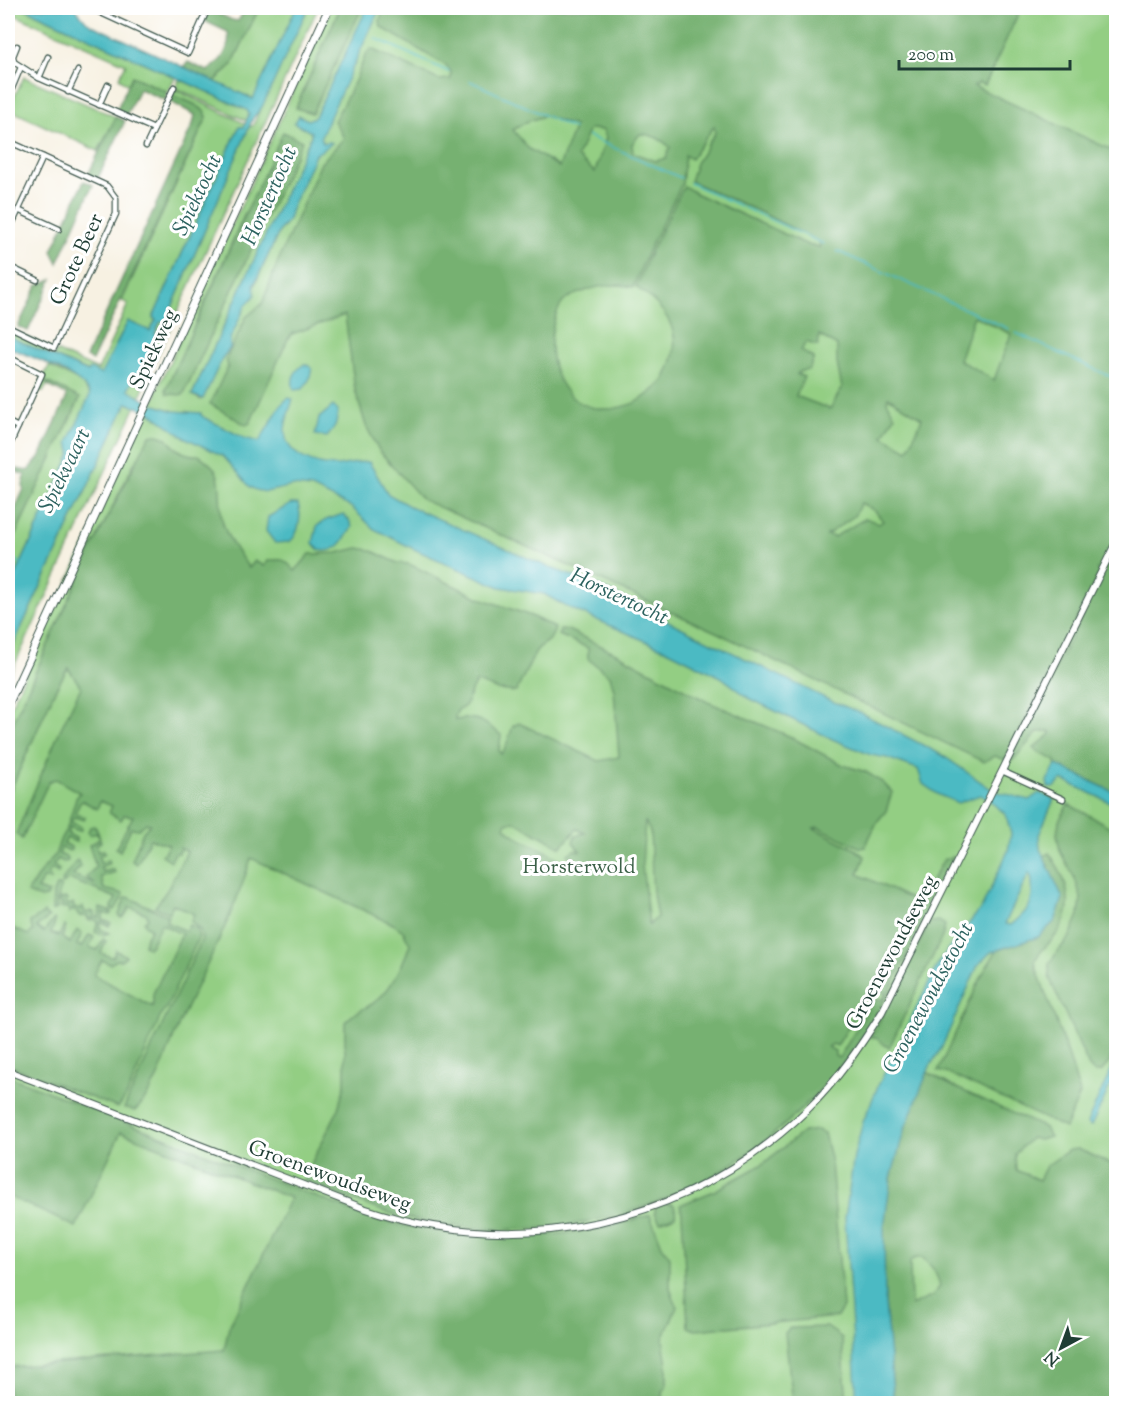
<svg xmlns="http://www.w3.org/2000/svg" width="1124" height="1411" viewBox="0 0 1124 1411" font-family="'Sorts Mill Goudy',serif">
	<rect width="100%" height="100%" fill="#fff"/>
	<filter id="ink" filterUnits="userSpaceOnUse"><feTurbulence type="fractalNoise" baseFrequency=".0167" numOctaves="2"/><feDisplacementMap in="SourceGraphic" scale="12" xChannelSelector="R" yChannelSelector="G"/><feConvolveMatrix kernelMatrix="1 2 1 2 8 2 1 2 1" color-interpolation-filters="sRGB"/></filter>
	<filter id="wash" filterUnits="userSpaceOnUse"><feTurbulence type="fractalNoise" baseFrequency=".008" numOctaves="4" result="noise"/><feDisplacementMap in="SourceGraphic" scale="24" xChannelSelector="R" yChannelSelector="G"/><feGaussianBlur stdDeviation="1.35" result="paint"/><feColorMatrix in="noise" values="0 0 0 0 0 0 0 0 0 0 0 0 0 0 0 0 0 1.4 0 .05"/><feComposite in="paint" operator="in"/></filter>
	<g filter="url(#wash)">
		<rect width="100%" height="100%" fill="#f7f1e2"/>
		<g fill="#93ce83" stroke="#59865c" stroke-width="1.5" fill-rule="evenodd">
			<polygon points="8,8 24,8 175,77 168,92 133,77 128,85 119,78 126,64 8,12"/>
			<polygon points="259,8 296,8 254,99 214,82 232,65"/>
			<path d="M308 8H318L145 383 140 398 128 390C136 374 151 359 156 340 157 333 157 329 160 322L166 321 248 129 250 126H253L260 109Z"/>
			<path d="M331 8H340L296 107 312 113 362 8H367L315 117 308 120 299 116 295 123 311 132V136L192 395 201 400 223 357C228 352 232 346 230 339L280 230 289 219 291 209 315 155 324 143 320 136 380 8H384L381 15 386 8 1011 27 1021 8H1116V1403H8V796L55 690 67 668 73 675 182 452 171 444 134 463 93 546 8 733V712L144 418H147L149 412 188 439 200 413 193 414 186 411 181 413 152 404 157 394 156 392ZM302 141 183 395 166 389 246 211Z"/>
			<polygon points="24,77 116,117 98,151 8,109"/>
			<polygon points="179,79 247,110 249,114 247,121 176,88"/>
			<polygon points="174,89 246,124 244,127 239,127 153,318 156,319 150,331 102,374 89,372 53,356 56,351 98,370 128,304 122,301 207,117 201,108 172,95"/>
			<polygon points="8,328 50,348 48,354 8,336"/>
			<polygon points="49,366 81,382 90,395 70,456 8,592 8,546 11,544 80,398 46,382 47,385 43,392 37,389"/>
			<polygon points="127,403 136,406 8,679 8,656"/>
		</g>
		<g fill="#76b171" stroke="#4a7752" stroke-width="1.5" fill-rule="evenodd">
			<path d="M246 8H259L232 65 214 82 184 67 188 62 207 71C221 63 231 48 228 32L204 21 208 12 211 10 232 20 238 21Z"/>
			<polygon points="340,8 362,8 312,113 296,108"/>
			<path d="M384 8H1021L985 85 979 83 974 86 1116 152V538L1104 564 1097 569 1099 574 1005 760 995 756 984 762 716 632 423 500 380 452 366 426 355 390 345 315 292 334 288 339 250 423 246 425 210 404 228 366 226 359 246 317 262 304 278 261 321 163 344 138 334 121 355 81 366 54 371 49 439 80 451 79V72L447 66 381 27 380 20ZM544 116 575 126 559 167 529 149 513 130 526 122ZM714 126 715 133 696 163 690 181 760 212 819 242 820 247 808 245 697 194 684 186 651 250 636 287C663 306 683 329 671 363 669 368 667 375 664 380 659 386 650 393 643 398 634 405 616 409 605 409 561 408 545 363 553 326 555 316 559 304 568 298 572 295 580 293 585 291 601 285 616 283 633 287L649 249 682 184 685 155 691 159ZM589 129 603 130 606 138 595 172 577 157ZM640 134C652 134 661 139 670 147L666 158 656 161 633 153 632 144ZM974 316 1011 334 994 380 959 360ZM819 335 837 346V363L842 388 830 409 796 396 804 377 797 374 801 371 809 370 814 358 801 351 806 342 818 346ZM888 397 922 418 908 450 883 436 895 416 887 401ZM861 503 875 511 883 521 879 524 866 518 834 537 827 535 854 516Z"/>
			<polygon points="132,76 168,92 165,100 139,89 126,116 116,111"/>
			<path d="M172 95C183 100 204 105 207 117L92 361 86 357 193 124 195 115 169 101Z"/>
			<polygon points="116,117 125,121 97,180 88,175"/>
			<polygon points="283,132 302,141 183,395 167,394 166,389"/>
			<polygon points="84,181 93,185 58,263 52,251"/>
			<polygon points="52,279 28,331 18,327 37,286"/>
			<polygon points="45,381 80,398 11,544 8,546 8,525 24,489 23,486 25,475 17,472 17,469 28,471 40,457 66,399 66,395 47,385"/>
			<path d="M150 435H158L167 438C175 450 185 456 199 455 205 460 212 464 216 471 223 483 218 508 223 523 228 540 239 554 249 568L255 561 264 566 268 561C283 558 285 559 295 571L310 554 337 553 358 548 370 550 398 563 409 564 480 598 531 616 555 628C553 641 543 642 536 651L516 692 498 690 477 682C467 690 472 706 458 710L455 716 456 720C477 715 485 722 501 735L499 751 501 754 505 749 513 726 519 723 599 761 619 757 614 690 610 676 588 659V648L559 635 560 630H568L620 655 708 702 789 736 843 765 866 772 882 782 892 792 886 811 877 822 865 847 861 848 818 827 814 828 855 849 865 857 858 874 909 898 917 906 944 859 953 856 952 862C919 925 893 997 850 1054 749 1187 597 1251 431 1223 387 1216 344 1196 303 1180L337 1112 345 1085V1022C353 1013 362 1010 372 1004 391 991 403 965 410 944L403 931 393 924 251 858C234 915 205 967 180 1022 167 1051 158 1088 135 1111L124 1108 202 939 201 931 191 921 194 914 173 904 169 913 155 907 167 890 187 851 180 848 179 853H175L171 861 162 855 169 845 150 839 137 864 132 861 143 832 150 824 146 823 139 829 131 828 120 851 116 848 133 816 124 815 121 820 109 813 112 806 100 801 97 809 83 801 80 803 75 813 85 817 84 820 74 817 71 822 81 827V830L78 831 70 827 68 834 76 838V842L67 838 64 843 71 847V850L69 851 62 847 59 854 66 857 68 861 64 862 58 859 53 865 59 870 58 873 51 869 48 874 51 880 44 878 37 889 49 893 47 897 40 898 27 893 39 874 55 855 61 838 67 828 76 798 80 793 56 779 49 781 22 839 16 834 60 730 81 687 68 668 55 690 8 796V733L93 546ZM514 821 561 847 577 829 585 833 575 836 573 842 580 851 574 850 568 854 570 860 566 863C559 860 553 855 546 851 531 843 517 840 505 827L507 823ZM645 821 650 832 653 894 657 917 649 925 642 865ZM875 988 885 993 884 999H877L872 1003 839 1058 835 1056V1051L828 1047 833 1044 837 1046 854 1018 859 1003Z"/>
			<polygon points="1116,548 1116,793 1056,765 1056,761 1038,752 1034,748 1051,734 1050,731 1038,732 1013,760 1011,761 1009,760"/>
			<polygon points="1068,804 1116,830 1116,1046 1109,1063 1101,1072 1094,1072 1089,1067 1049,977 1049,963 1070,936 1079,915 1081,897 1075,879 1060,851 1057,834 1059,821"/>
			<polygon points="94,826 97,829 101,842 96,845 98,852 104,850 105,853 99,856 100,863 109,860 110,863 100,867 103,872 113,869 115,872 101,877 104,889 124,894 115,910 111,909 116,898 69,879 63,884 62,883 63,879 77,860 81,866 73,875 95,884 86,877 96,867 89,845 100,839 97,833 90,835 88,832 90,827"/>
			<path d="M1049 853C1066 877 1077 905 1059 931 1052 942 1041 949 1035 960L1036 967 1069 1057 1080 1094 1065 1128 947 1073 938 1071 983 973 997 950 1038 937 1049 867 1043 856Z"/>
			<polygon points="56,886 61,886 58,897 61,900 65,898 67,900 66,903 70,905 73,903 74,907 79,909 83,907 85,912 89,913 90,911 95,913 94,916 99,918 100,908 112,912 110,915 103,913 103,920 111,923 109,926 101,922 100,929 109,933 103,935 95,932 98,922 92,918 91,921 88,920 88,917 82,915 82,917 78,915 78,913 72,910 69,913 68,909 65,907 63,909 61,908 62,904 57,900 57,909 52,911 53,893"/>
			<polygon points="128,897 168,916 166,922 186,931 189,925 197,929 199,937 166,1009 163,1011 127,1095 118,1108 8,1065 8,926 28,935 33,931 30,922 44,913 49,918 37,926 38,929 44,932 54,919 55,922 51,933 59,936 64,925 66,926 62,938 70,943 77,930 82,933 77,945 82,947 89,935 94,937 89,947 97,950 103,939 106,941 101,953 111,957 114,956 116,950 126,956 121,960 117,960 110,964 102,960 94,975 153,1007 153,994 182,934 161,924 151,945 148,948 144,945 146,936 151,929 146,926 144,922 148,918 147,914 130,907 124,917 121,918 119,915 125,898"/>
			<polygon points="939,921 945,925 943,935 889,1048 876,1038 871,1037 930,922"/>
			<path d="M927 1072 950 1085 1045 1128 1050 1137 1039 1140 1031 1138 1015 1154 1016 1170 1039 1180 1046 1166 1069 1150 1078 1149 1116 1166V1403L894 1404C889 1336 877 1266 887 1198 894 1155 909 1113 927 1072ZM916 1258H923C933 1267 937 1274 940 1286L933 1296 911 1306 910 1261Z"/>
			<polygon points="8,1076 360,1214 400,1225 465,1235 538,1236 601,1229 650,1215 662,1246 670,1257 670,1288 677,1307 663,1339 667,1365 667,1384 662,1392 663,1403 8,1403 8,1367 224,1350 229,1327 290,1198 121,1132 76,1227 8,1196"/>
			<polygon points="817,1130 824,1133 831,1162 843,1307 837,1317 695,1330 688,1327 682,1213 680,1205 714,1191 761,1165 803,1132"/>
			<polygon points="665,1203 673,1204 676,1209 675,1216 660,1222 655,1213 655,1207"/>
			<polygon points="827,1327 842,1338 847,1403 793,1403 785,1333 790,1328"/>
		</g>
		<g fill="#4bbac3" stroke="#357c7c" stroke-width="1.5" fill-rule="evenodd">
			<path d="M24 8H75L86 21 92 25 253 99 296 8H308L262 107 253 118 166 321 160 322 155 333 156 339 141 370 136 374 128 390 152 404 174 411 201 413V415L205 418 244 438 259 442 281 405 288 398 293 399C290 409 285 420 285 431 285 456 316 466 337 466 348 465 358 461 369 462L388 494 409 506 548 567 594 584 668 621 829 700 861 713 942 755 994 791 1029 800 1039 793 1054 799 1039 835 1040 849 1063 898 1055 921 1038 937 991 952 978 965 941 1049 930 1066 904 1131 891 1178 884 1227 885 1302 894 1403H857L845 1218 854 1156 863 1122 878 1086 940 960 982 907 1008 851 1011 834 1006 815 990 800 980 795 958 803 939 795 923 784 918 769 887 758 871 755 832 739 749 698 721 677 671 652 565 606 544 594 500 587 416 550 374 529 351 507 312 488 292 486 266 492 256 490 250 487 223 456 184 437 149 412 127 403 8 656V592L70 456 71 451 68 443 90 395C82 374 28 356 8 347V336L88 372 90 369 101 374 128 321 150 331 156 320 153 318 239 127H244L249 114 247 110ZM1029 873C1032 877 1032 881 1032 887 1034 906 1025 913 1011 925L1005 924Z"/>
			<polygon points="367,8 380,8 321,136 323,143 329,142 332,143 315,155 291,209 289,219 280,230 254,285 255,295 246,305 235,328 230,339 230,348 223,357 203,399 192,395 311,136 311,132 294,123 299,116 308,120 315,117"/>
			<path d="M304 364 309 366 312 369 309 380 303 389 294 390C290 378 295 371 304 364Z"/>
			<path d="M333 406 338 411C338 422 334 429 327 437L315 435 319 418Z"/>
			<path d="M291 504H298C302 515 299 536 289 542L275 543 266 531 268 517Z"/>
			<path d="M343 514 349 520 352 527C344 541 337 554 319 550L313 543 317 526 326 520Z"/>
			<polygon points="1056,765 1116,793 1116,805 1062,780 1054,788 1048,787 1047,781"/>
			<polygon points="1116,1063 1116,1072 1112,1076 1112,1082 1091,1126 1088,1125 1087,1123 1113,1066"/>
		</g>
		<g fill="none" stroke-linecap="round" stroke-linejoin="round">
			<g stroke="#4bbac3" stroke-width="1.5">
				<polyline points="375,38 449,72"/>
				<polyline points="470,81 574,129"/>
				<polyline points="588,136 681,178"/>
				<polyline points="690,183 824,244"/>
				<polyline points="837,251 1009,329"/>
				<polyline points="1016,333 1116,379"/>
				<polyline points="8,556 21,563"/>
			</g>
		</g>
	</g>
	<g filter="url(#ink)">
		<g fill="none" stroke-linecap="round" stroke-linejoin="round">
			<g stroke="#3f584e" stroke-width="7">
				<g id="minor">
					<polyline points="94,8 99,12 188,53 208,8"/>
					<polyline points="17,46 13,56 14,62 39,78 154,129"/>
					<polyline points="39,78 48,57"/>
					<polyline points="68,92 78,71"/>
					<polyline points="8,98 21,67"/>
					<polyline points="99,105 108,85"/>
					<polyline points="8,141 107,186 116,198 116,214 54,348 8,326"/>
					<polyline points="146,146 174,87"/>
					<polyline points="18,210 59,229"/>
					<polyline points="8,233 43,157"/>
					<polyline points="8,266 37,280"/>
					<polyline points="8,357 42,374 8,449"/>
					<polyline points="8,422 18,427"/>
					<polyline points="1002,771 1063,799"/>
				</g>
			</g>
			<g stroke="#3f584e" stroke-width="8">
				<path id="tertiary" d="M8 1071 363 1208C521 1261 687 1225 807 1110 837 1081 860 1047 882 1012L1116 542"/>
			</g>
			<g stroke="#3f584e" stroke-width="9">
				<polyline id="secondary" points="8,705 329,8"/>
			</g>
			<use href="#minor" stroke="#fff" stroke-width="4.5"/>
			<use href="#tertiary" stroke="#fff" stroke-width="6"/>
			<use href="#secondary" stroke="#fff" stroke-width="7"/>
		</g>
	</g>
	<g text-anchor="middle" stroke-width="6" stroke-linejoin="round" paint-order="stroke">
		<g font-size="21" fill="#1f3d34" stroke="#fff">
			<text transform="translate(76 259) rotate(-65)" y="7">Grote Beer</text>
			<text transform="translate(153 349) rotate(-65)" y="7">Spiekweg</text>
			<text transform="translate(891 952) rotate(-62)" y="7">Groenewoudseweg</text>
			<text transform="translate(330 1175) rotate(20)" y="7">Groenewoudseweg</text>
		</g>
		<g font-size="21" fill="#3c6148" stroke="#fff">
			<text x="579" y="873">Horsterwold</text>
		</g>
		<g font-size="22" font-style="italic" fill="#2c625f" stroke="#fff">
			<text transform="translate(196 194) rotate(-65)" y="8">Spiektocht</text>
			<text transform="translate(268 195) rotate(-66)" y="8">Horstertocht</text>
			<text transform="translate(63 470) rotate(-64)" y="8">Spiekvaart</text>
			<text transform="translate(620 595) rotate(25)" y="8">Horstertocht</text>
			<text transform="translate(927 997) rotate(-62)" y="8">Groenewoudsetocht</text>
		</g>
	</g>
	<rect width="1124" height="1411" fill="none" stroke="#fff" stroke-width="30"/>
	<g transform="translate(1061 1348) rotate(221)" stroke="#ffffff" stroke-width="4.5" paint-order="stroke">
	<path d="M0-4.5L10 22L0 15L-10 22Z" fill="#1f3d34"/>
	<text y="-9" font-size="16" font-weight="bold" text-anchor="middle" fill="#1f3d34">N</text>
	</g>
	<path d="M899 60v9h171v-9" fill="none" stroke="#1f3d34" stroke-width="3"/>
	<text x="908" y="60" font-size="18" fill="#1f3d34" stroke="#ffffff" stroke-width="4.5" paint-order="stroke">200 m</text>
</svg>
